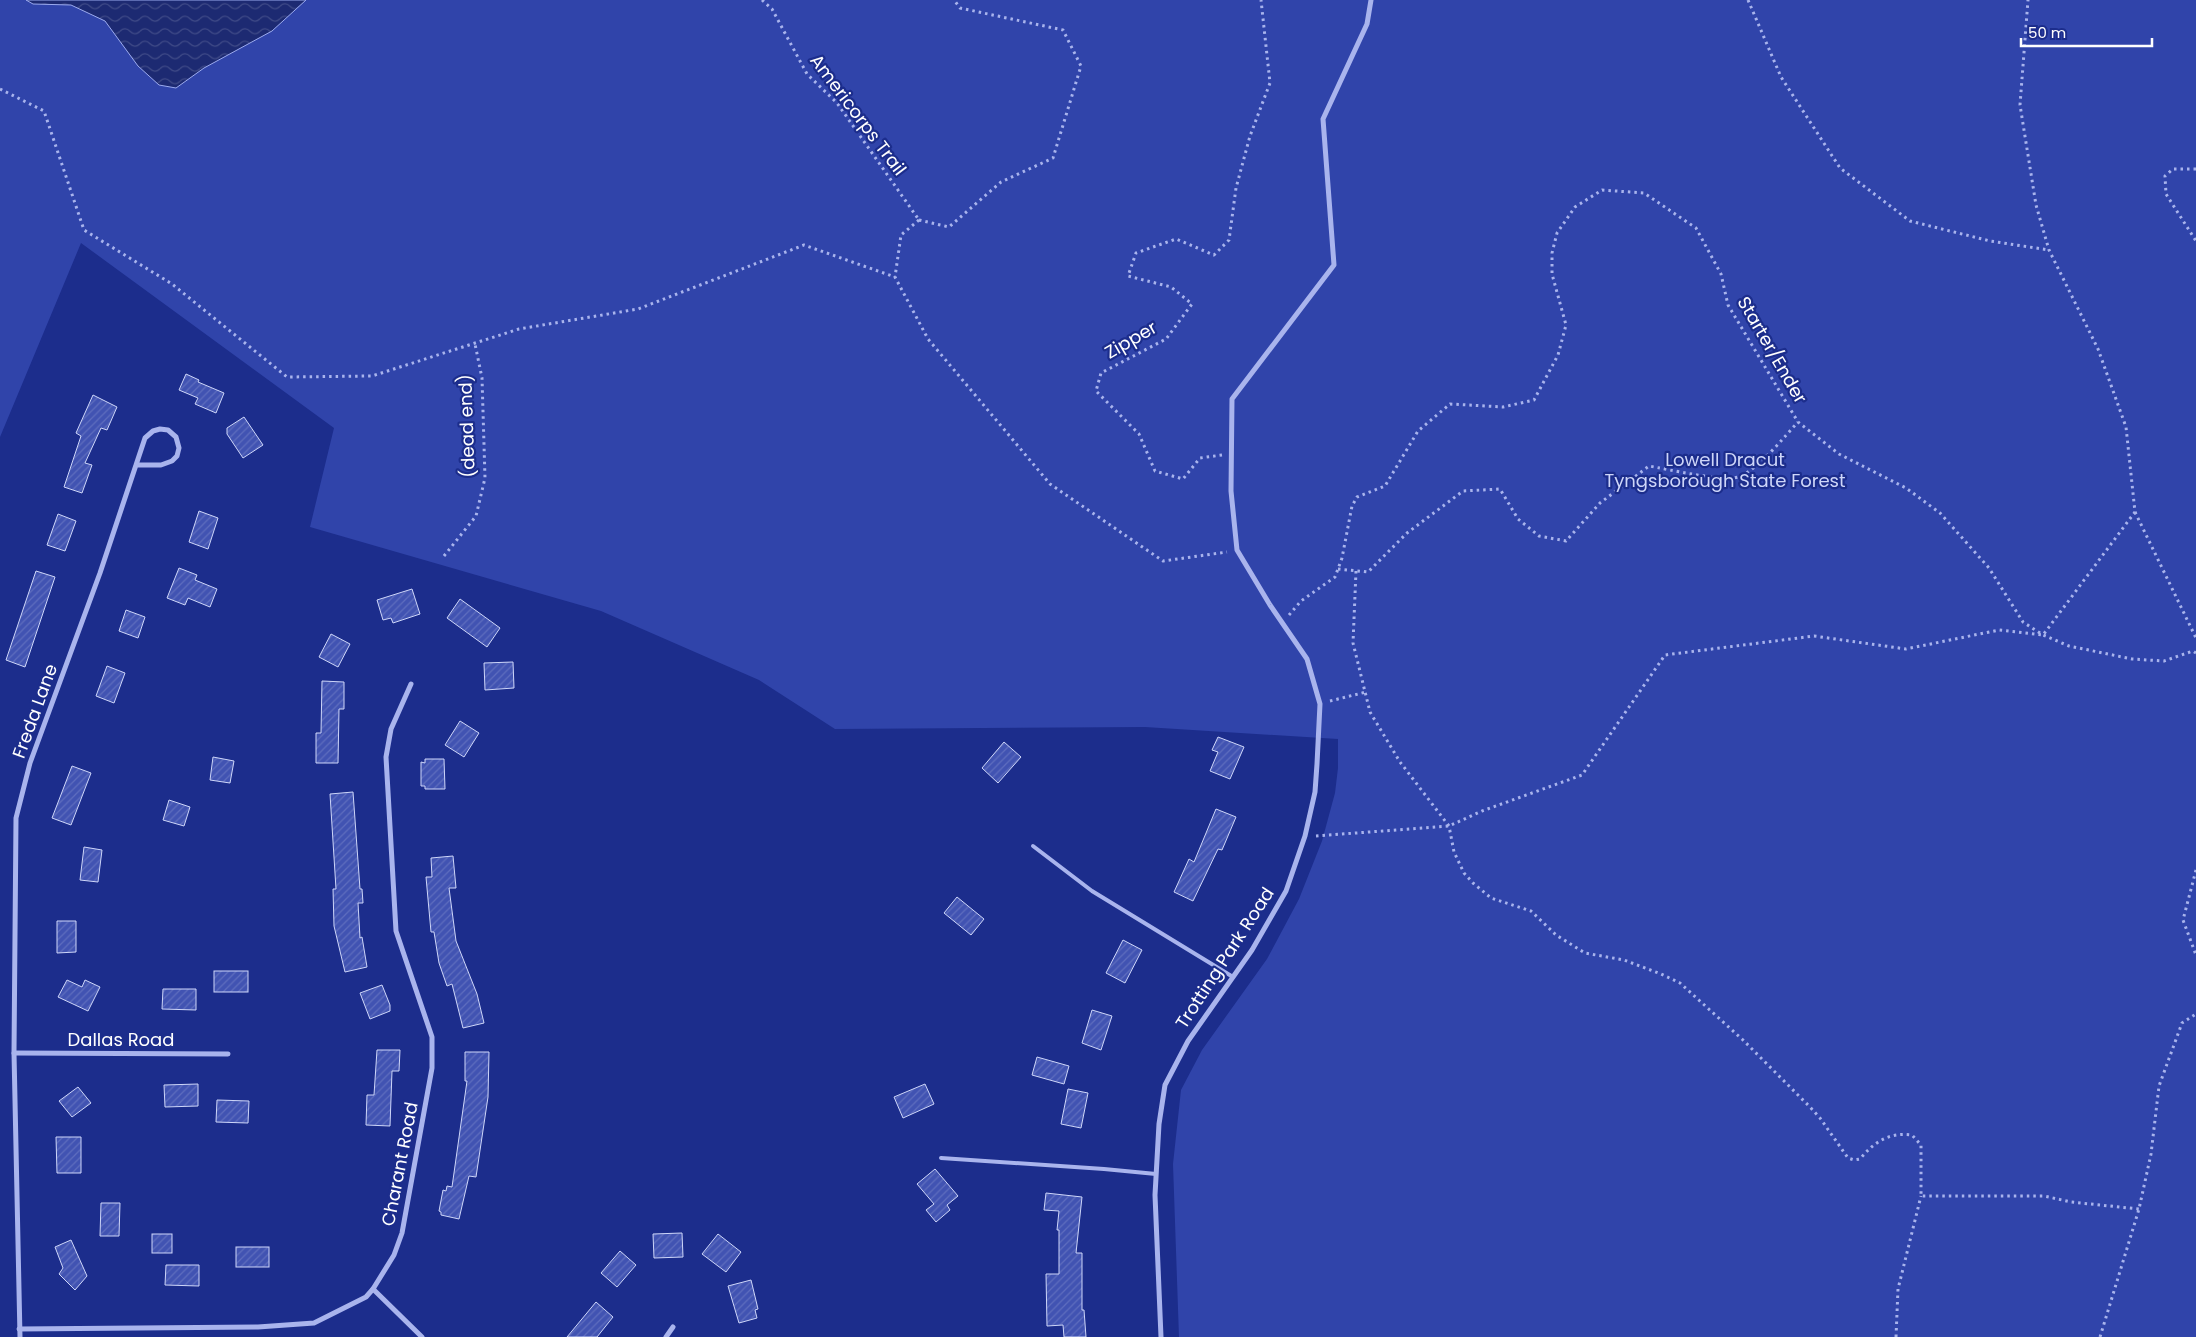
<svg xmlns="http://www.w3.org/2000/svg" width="2196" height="1337" viewBox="0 0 2196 1337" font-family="Poppins,sans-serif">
	<defs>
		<pattern id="water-waves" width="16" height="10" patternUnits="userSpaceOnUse" patternTransform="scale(1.25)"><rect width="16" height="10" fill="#1d2a72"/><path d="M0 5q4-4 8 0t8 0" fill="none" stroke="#3f4a87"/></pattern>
		<pattern id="building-hatch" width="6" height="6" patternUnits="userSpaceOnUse" patternTransform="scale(1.25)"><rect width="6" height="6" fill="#4153b2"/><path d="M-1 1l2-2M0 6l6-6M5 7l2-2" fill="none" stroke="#5e6dbe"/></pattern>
	</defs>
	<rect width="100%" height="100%" fill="#1c2d8c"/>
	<polygon fill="#3044aa" points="0,0 2196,0 2196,1337 1179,1337 1173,1164 1181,1090 1202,1050 1267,959 1299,899 1322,841 1335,793 1338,768 1338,739 1145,727 835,729 759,680 601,611 310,527 334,428 81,243 0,437"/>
	<polygon fill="url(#water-waves)" stroke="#9cabef" points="26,0 306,0 272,31 204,68 176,88 159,85 138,66 105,21 71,5 33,4"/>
	<g fill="url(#building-hatch)" stroke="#ced6f9">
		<polygon points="186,374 199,380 198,382 224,393 216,413 195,404 198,398 179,390"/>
		<polygon points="93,395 117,407 107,430 101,428 85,463 92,465 82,493 64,487 81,436 76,433"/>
		<polygon points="244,417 263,445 243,458 227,434 227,428"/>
		<polygon points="199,511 218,518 208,549 189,542"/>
		<polygon points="58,514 76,521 65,551 47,545"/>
		<polygon points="179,568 197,575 195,580 217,589 210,607 188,598 185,605 167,598"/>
		<polygon points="36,571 55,577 25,667 6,660"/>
		<polygon points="412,589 420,614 393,623 391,618 383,620 377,600"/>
		<polygon points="460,599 500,628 487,647 447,618"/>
		<polygon points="126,610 145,617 138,638 119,631"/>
		<polygon points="331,634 350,644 338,667 319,657"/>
		<polygon points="513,662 514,688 485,690 484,663"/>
		<polygon points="107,666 125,673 114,703 96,696"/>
		<polygon points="322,681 344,682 344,709 339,709 338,763 316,763 316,733 321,733"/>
		<polygon points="460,721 479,733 464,757 445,745"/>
		<polygon points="1218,737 1244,747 1230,779 1210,771 1218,752 1212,750"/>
		<polygon points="1004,742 1021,757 998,783 982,768"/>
		<polygon points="213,757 234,761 230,783 210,780"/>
		<polygon points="425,759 444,759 445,789 425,789 425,786 421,786 421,762 425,763"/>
		<polygon points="72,766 91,773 71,825 52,818"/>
		<polygon points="353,792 360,889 362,889 363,903 358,903 360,938 362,937 367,967 345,972 334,926 333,889 336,889 330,794"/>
		<polygon points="169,800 190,807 184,826 163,820"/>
		<polygon points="1216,809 1236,817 1222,850 1218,849 1193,901 1174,892 1189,859 1194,862"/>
		<polygon points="84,847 102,850 98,882 80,880"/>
		<polygon points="453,856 456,888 449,888 456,941 477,994 484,1023 463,1028 452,984 447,986 439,963 434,932 431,932 426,877 432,877 431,858"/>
		<polygon points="957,897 984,919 971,935 944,913"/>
		<polygon points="57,921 76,921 76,952 57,953"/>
		<polygon points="1123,940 1142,950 1125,983 1106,973"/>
		<rect x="214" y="971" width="34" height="21"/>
		<polygon points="67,980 82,987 85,980 100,987 88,1011 58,997"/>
		<polygon points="382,985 390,1005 390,1011 370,1019 360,993"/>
		<polygon points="163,989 196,989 196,1010 162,1009"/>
		<polygon points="1092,1010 1112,1016 1101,1050 1082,1043"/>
		<polygon points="377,1050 400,1050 399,1071 392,1071 390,1126 366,1125 367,1095 374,1095"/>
		<polygon points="465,1052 489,1052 488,1097 476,1177 469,1176 459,1219 441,1215 441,1212 439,1211 443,1190 446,1191 447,1186 452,1187 467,1081 465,1081"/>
		<polygon points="1037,1057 1069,1066 1064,1084 1032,1075"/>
		<polygon points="198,1084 198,1106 165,1107 164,1085"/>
		<polygon points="925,1084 934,1104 903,1118 894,1097"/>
		<polygon points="78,1087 91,1103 72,1117 59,1101"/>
		<polygon points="1068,1089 1088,1093 1081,1128 1061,1124"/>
		<polygon points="217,1100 249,1101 248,1123 216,1122"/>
		<polygon points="56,1137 81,1137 81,1173 57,1173"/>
		<polygon points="935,1169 958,1196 947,1205 950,1210 936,1222 926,1210 934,1204 917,1184"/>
		<polygon points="1046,1193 1082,1197 1076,1253 1082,1253 1082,1310 1084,1310 1086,1337 1064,1337 1063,1325 1047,1326 1046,1274 1059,1274 1059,1230 1057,1230 1059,1211 1044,1210"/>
		<polygon points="101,1203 120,1203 119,1236 100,1236"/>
		<polygon points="682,1233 683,1257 654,1258 653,1234"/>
		<rect x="152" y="1234" width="20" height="19"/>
		<polygon points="718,1234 741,1252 726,1272 702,1254"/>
		<polygon points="71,1240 87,1276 75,1290 59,1274 63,1268 55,1247"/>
		<rect x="236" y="1247" width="33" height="20"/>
		<polygon points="620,1251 636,1265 617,1287 601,1273"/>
		<polygon points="166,1265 199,1265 199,1286 165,1285"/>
		<polygon points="751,1280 758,1309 755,1310 757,1318 739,1323 728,1286"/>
		<polygon points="596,1302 613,1317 597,1337 567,1337"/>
	</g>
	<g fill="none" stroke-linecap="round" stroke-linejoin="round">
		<g stroke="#a9b4ed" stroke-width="3" stroke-dasharray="2.5 4" stroke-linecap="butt">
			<polyline points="762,0 772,9 807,74 837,103 919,220"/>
			<polyline points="1748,0 1781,77 1840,168 1910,221 1990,241 2049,250"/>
			<polyline points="0,89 44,111 84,230 172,284 287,377 372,376 519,329 638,309 804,245 895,277"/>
			<polyline points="2196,169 2173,169 2165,176 2166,194 2196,241"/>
			<polyline points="919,220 901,235 895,277 928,339 1050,484 1163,561 1227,552"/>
			<polyline points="919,220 949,227 1001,182 1053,158 1081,66 1063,30 960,8 954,0"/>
			<polyline points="1222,455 1200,458 1183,479 1155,471 1139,434 1096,391 1101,373 1166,339 1192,304 1171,287 1128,276 1136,253 1176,239 1214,255 1229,240 1236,188 1250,136 1270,83 1261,0"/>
			<polyline points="2135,512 2196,638"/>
			<polyline points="444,556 476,516 485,478 482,378 475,344"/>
			<path d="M1338 569 1368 572 1407 533 1463 491 1500 489 1518 519 1539 536 1566 541 1600 503 1649 466C1666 469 1724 482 1738 477 1758 470 1784 437 1798 422"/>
			<path d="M1356 571 1353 643 1370 712 1400 762 1449 826 1454 852 1464 873 1473 883 1491 898 1531 911 1556 935 1585 953 1624 960 1661 974 1680 983 1743 1040 1810 1107 1820 1118 1848 1158 1854 1160 1860 1159C1874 1142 1889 1132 1912 1135L1921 1145V1196H2044L2071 1202 2139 1209"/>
			<polyline points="1289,615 1301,601 1335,577 1342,558 1352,506 1357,497 1385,486 1418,431 1450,404 1503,407 1534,400 1558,355 1566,325 1552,274 1552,253 1557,233 1575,207 1602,190 1644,193 1696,228 1721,274 1728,305 1798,422 1839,454 1906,488 1940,513 1989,568 2023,622 2043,635 2069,646 2132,659 2164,661 2193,651 2196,653"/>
			<polyline points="1330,701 1366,692"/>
			<polyline points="1316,836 1449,826 1482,811 1582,775 1665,655 1814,636 1906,649 1999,630 2043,635 2135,512 2126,427 2098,349 2049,250 2036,205 2020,105 2028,0"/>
			<polyline points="2196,870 2183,920 2196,955"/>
			<polyline points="1896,1337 1898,1289 1921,1196"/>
			<polyline points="2100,1337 2139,1209 2151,1154 2159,1086 2182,1023 2196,1014"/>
		</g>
		<g stroke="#a9b4ed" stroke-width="4">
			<polyline points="1033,846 1092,891 1233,977"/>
			<polyline points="941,1158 1104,1169 1156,1174"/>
		</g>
		<g stroke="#a9b4ed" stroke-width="5">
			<polyline points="14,1053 228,1054"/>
			<polyline points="373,1289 422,1337"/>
			<polyline points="19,1329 258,1327 314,1323 366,1297 373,1289 394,1255 402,1233 432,1068 432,1037 396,931 386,757 391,729 411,684"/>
			<polyline points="20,1337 14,1053 16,818 30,763 100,573 145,438 153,431 160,429 168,430 176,437 179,448 177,456 172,461 161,465 136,465"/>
			<polyline points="666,1337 673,1327"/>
			<polyline points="1161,1337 1155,1195 1159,1124 1165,1085 1188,1041 1252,950 1286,891 1305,836 1315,792 1317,764 1320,704 1307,659 1270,605 1237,550 1231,491 1232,399 1334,265 1323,119 1367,24 1371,0"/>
		</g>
	</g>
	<g text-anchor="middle" stroke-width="4.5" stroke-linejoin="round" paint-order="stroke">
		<g font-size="18" fill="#fff" stroke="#1c2d8c">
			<text transform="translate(858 115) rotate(53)" y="6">Americorps Trail</text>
			<text transform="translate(1131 340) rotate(-30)" y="6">Zipper</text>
			<text transform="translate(1772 350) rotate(60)" y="6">Starter/Ender</text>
			<text transform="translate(467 426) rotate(-92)" y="6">(dead end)</text>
			<text transform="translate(35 711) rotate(-70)" y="6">Freda Lane</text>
			<text transform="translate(1225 958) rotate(-57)" y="6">Trotting Park Road</text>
			<text x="121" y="1046">Dallas Road</text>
			<text transform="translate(400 1164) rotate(-79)" y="6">Charant Road</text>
		</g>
		<g font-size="18" fill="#ced6f9" stroke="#1c2d8c">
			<text x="1725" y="466">Lowell Dracut<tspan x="1725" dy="21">Tyngsborough State Forest</tspan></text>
		</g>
	</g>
	<path d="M2021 38v8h131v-8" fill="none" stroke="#ffffff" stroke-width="2.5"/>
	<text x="2028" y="38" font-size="15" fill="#ffffff" stroke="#1c2d8c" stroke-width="4" paint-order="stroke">50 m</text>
</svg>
